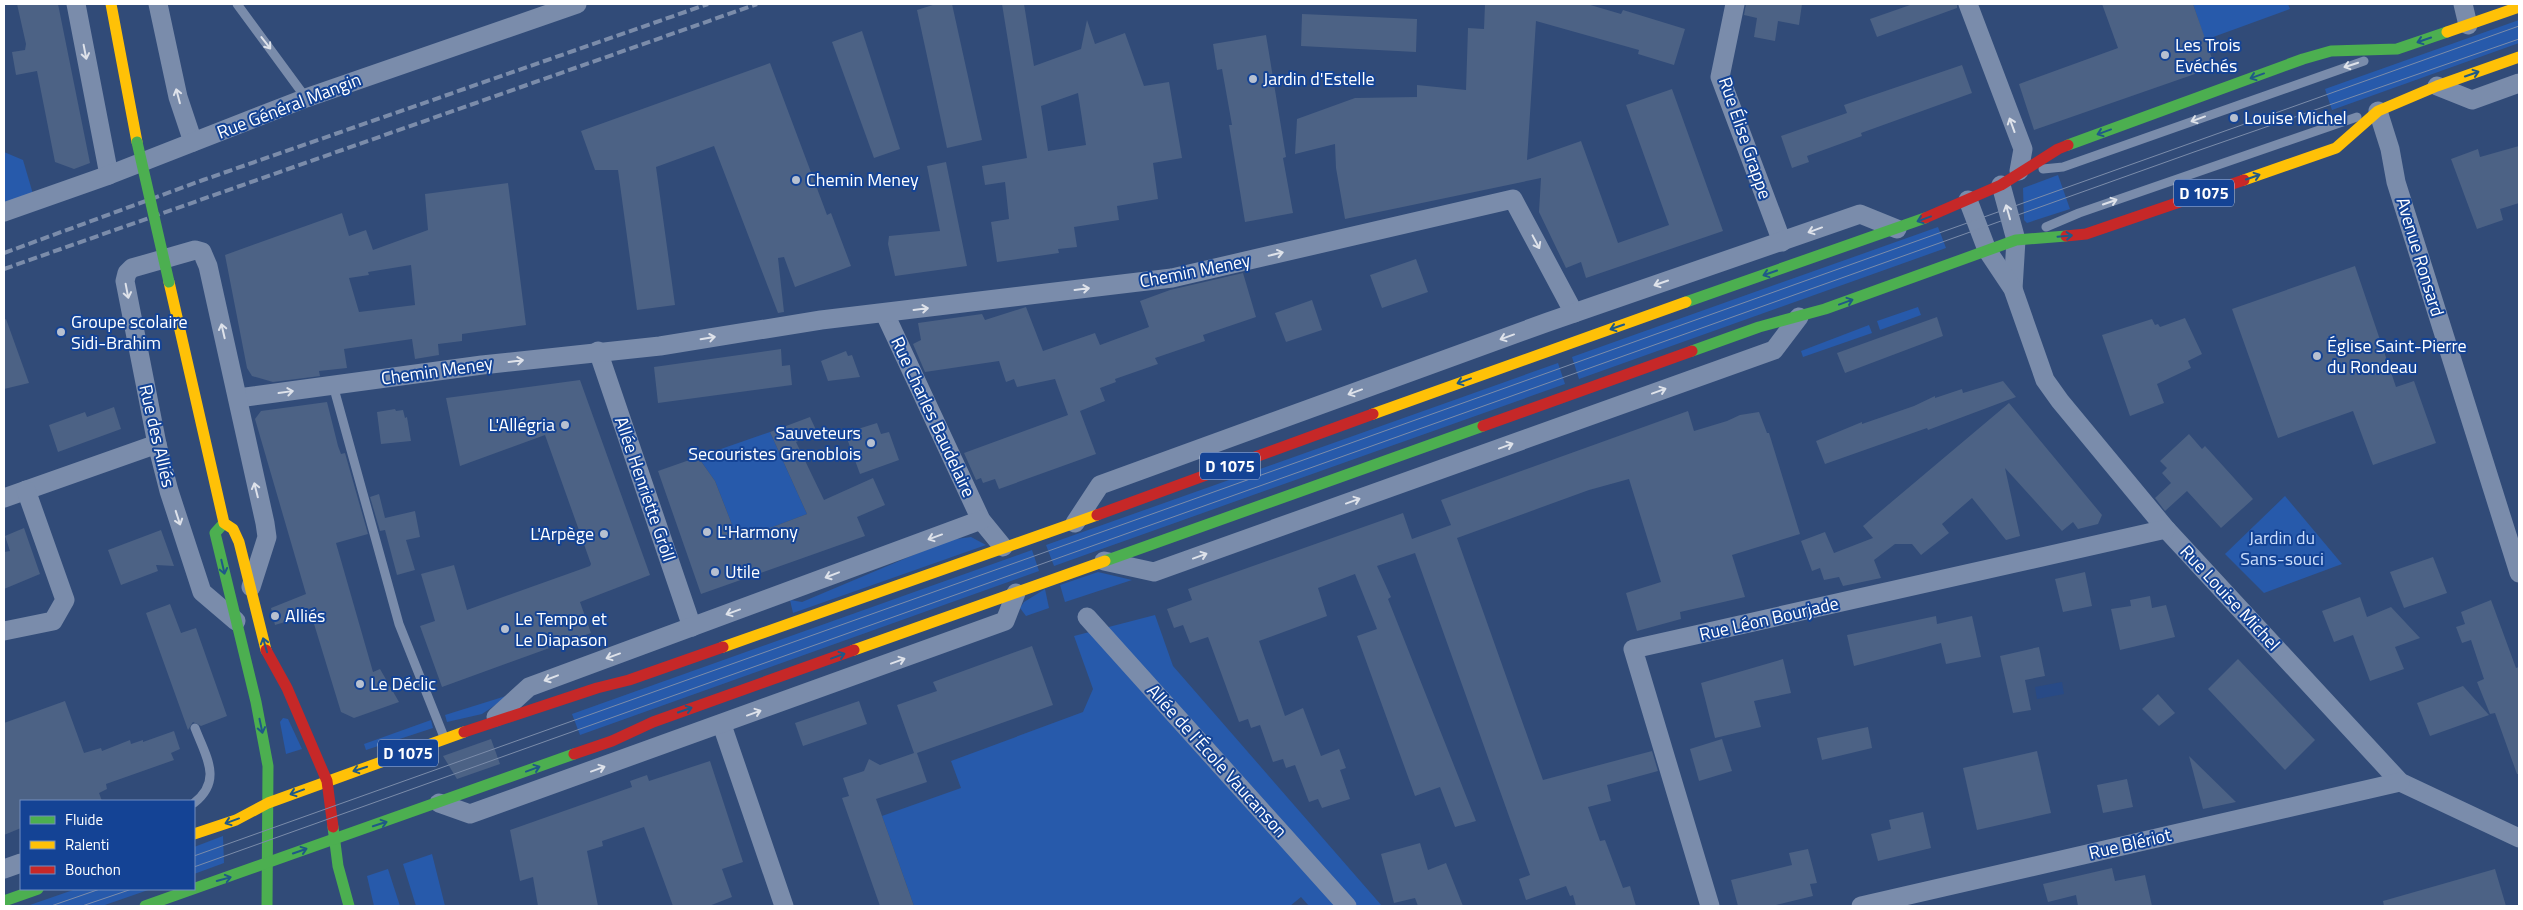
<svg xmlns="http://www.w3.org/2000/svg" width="2523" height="910" viewBox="0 0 2523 910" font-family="'Titillium Web',sans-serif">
	<rect width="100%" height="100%" fill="#314b78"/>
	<g fill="#275aab">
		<polygon points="2193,4 2288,4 2290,9 2205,40"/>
		<polygon points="2519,20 2519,43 2332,110 2325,89"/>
		<polygon points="4,152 23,160 33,194 4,204"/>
		<polygon points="2058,175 2070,209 2027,223 2024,220 2023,188"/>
		<polygon points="1938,227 1946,248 1579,379 1572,357"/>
		<polygon points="1918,307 1921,315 1880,330 1877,321"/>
		<polygon points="1869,325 1872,333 1803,357 1801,351"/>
		<polygon points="1558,363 1565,384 1054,566 1046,545"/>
		<polygon points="770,432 807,514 738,540 715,481 698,457"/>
		<polygon points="2285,496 2342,564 2264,593 2225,554"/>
		<polygon points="971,537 986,545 793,613 790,600 802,602 949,540"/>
		<polygon points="1032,550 1039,571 580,735 572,714"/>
		<polygon points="1098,572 1132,580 1065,602 1060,585"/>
		<polygon points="1045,589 1049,608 1026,616 1020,608 1024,602"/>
		<polygon points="1155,615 1173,666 1382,906 1309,906 1301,897 1290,906 914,906 882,816 961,788 951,761 1083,712 1093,689 1074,636"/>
		<polygon points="512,694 482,714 447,722 445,715"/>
		<polygon points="283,718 288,719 302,749 286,754 280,722"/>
		<polygon points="431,720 433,728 366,750 364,744"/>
		<polygon points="223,836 224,863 194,874 194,847"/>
		<polygon points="432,854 445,906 416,906 403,864"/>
		<polygon points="388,869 400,906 374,906 367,876"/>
		<polygon points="76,889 151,889 102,906 27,906"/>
	</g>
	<polygon fill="#284a86" points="2062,682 2064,694 2037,699 2035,687"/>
	<g fill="#4c6285" fill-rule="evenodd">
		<polygon points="17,4 58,4 90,163 74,169 55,162 37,71 16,75 12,52 25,50 26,44"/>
		<polygon points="936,4 952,4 982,140 947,148 917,10"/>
		<path d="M1002 4H1024L1034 66 1081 49 1087 20 1095 44 1125 33 1144 86 1169 82 1182 158 1153 163 1158 199 1117 206 1119 220 1074 227 1077 247 1058 249 1059 253 997 262 991 222 1009 219 1005 182 985 185 982 166 1027 158ZM1078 93 1086 145 1048 151 1041 106Z"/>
		<polygon points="1485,4 1587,4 1621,14 1623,10 1685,29 1674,65 1638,54 1639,50 1536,21 1527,160 1581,141 1618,243 1669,225 1626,105 1672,89 1723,231 1586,278 1581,262 1566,268 1539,212 1541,178 1345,219 1336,168 1335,144 1295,154 1297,119 1355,98 1417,97 1417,85 1466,90 1468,28 1484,29"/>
		<polygon points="1746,4 1802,4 1799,25 1778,21 1775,41 1754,37 1757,18 1744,15"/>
		<polygon points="1913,4 1957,4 1957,8 1877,37 1870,19"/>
		<polygon points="2102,4 2193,4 2215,67 2034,130 2019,84 2118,48"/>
		<polygon points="1302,14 1417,19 1416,52 1301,46"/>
		<polygon points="862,31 900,149 874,158 832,42"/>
		<polygon points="1266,35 1286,157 1283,158 1293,213 1245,222 1229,125 1232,125 1222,69 1217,70 1213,44"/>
		<polygon points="770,63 827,215 831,213 851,266 795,287 784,257 778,258 784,312 778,313 714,146 656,167 675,305 637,310 618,170 595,170 581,131"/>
		<polygon points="1962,65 1972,93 1861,133 1862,136 1807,156 1809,162 1792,168 1781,136 1847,113 1844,105"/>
		<polygon points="2519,146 2519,203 2500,209 2503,220 2477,229 2451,159 2478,149 2480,157"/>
		<polygon points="946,162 967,266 895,276 888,244 889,236 940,231 927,166"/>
		<path d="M508 183 526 325 462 334V341L438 344 439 355 415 359 412 339 344 349 347 368 319 371 320 376 273 382 252 376 247 368 225 255 342 213 349 236 366 230 373 250 428 230 425 194ZM411 265 415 305 359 312 349 278 369 275 368 272Z"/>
		<polygon points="1416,259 1428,292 1382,308 1370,275"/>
		<polygon points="2355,266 2396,387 2414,381 2436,443 2373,465 2353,411 2278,438 2232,309"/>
		<polygon points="1243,273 1256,317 1203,335 1205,341 1155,358 1158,364 1115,379 1116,382 1100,388 1105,401 1080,411 1096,454 999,489 995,479 983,483 981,478 976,480 964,453 1068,415 1055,379 1017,387 1014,379 1006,382 999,361 925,372 913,344 921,340 918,323 982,314 985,320 1026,307 1043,351 1095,333 1100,345 1149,327 1140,301 1170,290"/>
		<polygon points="1312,300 1322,330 1286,342 1275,313"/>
		<polygon points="1937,317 1943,336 1845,373 1837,353"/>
		<polygon points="2185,318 2202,354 2188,361 2191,368 2157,384 2164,403 2130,416 2102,335 2152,319 2155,325 2158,324 2160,327"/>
		<polygon points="6,319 29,383 4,389 4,320"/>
		<polygon points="781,349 782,366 790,365 792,385 658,403 654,367"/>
		<polygon points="846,351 848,356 852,355 860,377 828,381 821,361"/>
		<polygon points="580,380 650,575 580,602 591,633 442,687 420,626 435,621 421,574 454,565 467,610 590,566 591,564 545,435 460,466 446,398"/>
		<polygon points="2003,381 2016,397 1928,430 1927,428 1825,464 1816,441 1862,422 1862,424 1914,406 1935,396 1935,398 1962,389 1963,393"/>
		<polygon points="327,402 338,446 341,454 345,453 368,534 336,543 373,672 380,669 399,702 354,718 341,712 311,614 275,625 271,608 306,594 255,419 261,411"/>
		<polygon points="2009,403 2102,515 2098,524 2078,529 2073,522 2062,531 2005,468 2020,536 2006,540 1972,498 1942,524 1949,533 1921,555 1912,544 1895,544 1874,560 1881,578 1843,586 1839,577 1824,580 1820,568 1812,571 1801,541 1825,532 1834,553 1873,538 1863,526"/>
		<polygon points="114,407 121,429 58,452 49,425 85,412 87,417"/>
		<polygon points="395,409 396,411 403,410 405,418 407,417 411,441 381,444 377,412"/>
		<polygon points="1688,411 1694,431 1727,421 1740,415 1759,412 1767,433 1769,433 1800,534 1732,555 1745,597 1680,612 1681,619 1637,631 1626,593 1661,582 1629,479 1589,490 1457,538 1543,780 1652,751 1658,771 1607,785 1611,801 1588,807 1600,841 1605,840 1623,888 1630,886 1636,906 1576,906 1573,895 1570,896 1566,886 1526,900 1519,879 1530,875 1415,553 1377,566 1391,597 1388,599 1476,821 1455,827 1440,787 1415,796 1357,636 1377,629 1355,574 1318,588 1327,616 1259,641 1285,716 1303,708 1321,756 1339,749 1346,768 1340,770 1350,799 1322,808 1318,799 1309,802 1295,765 1286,768 1283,759 1273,762 1260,725 1251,728 1248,719 1239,722 1208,637 1190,643 1183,625 1174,628 1167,609 1192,600 1188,589 1403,513 1412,539 1451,525 1441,500"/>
		<polygon points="810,417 817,432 796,442 824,500 873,478 885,505 857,517 865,536 701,594 658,471 698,457 715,481 738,540 807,514 770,432"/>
		<polygon points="877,423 881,434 889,432 899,460 860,474 845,433"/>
		<polygon points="2189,434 2202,449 2205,446 2253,499 2221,528 2187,491 2165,511 2155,498 2171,483 2162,473 2167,468 2160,461"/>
		<polygon points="379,494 385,518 415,511 420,537 406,540 415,570 397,575 385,530 380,531 370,497"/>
		<polygon points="24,528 40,574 4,589 4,552 10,551 5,536"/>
		<polygon points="161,530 174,566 156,565 158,571 121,585 108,550"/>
		<polygon points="2433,557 2447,593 2404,608 2390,572"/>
		<polygon points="2085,572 2092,606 2063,612 2055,579"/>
		<polygon points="2150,596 2152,608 2166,605 2175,637 2120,650 2111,609 2131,606 2130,600"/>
		<polygon points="2360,597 2367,617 2391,607 2420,638 2395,647 2404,669 2370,681 2353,635 2334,642 2322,611"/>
		<polygon points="2491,600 2516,668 2519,667 2519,774 2517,774 2495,713 2490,714 2477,682 2484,679 2471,640 2462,643 2456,627 2465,624 2461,612"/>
		<polygon points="170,604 181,633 196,628 227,716 201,726 193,722 188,730 146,613"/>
		<polygon points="1936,616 1937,624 1972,616 1981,657 1946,664 1941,643 1854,666 1847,635"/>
		<polygon points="1032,646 1053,705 917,753 927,782 876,799 914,906 880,906 842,798 849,796 843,778 864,771 869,759 880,765 914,753 897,705 937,691 933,682"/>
		<polygon points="2039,647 2045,676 2025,680 2031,710 2013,713 2000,656"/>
		<polygon points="1783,659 1791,693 1754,701 1761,727 1715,738 1701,683"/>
		<polygon points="2238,659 2315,740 2285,770 2208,689"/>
		<polygon points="2463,686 2489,715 2430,736 2417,703"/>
		<polygon points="2158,694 2175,713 2159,726 2142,709"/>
		<polygon points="65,701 84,753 101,748 102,751 130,740 131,744 143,740 143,742 174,731 180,749 171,753 174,760 106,784 107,789 99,793 102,801 21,801 21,828 4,835 4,723"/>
		<polygon points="859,701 867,724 803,746 795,723"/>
		<polygon points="1868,727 1872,748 1822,760 1817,738"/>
		<polygon points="491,739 500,764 457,779 443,756"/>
		<polygon points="1722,739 1732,771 1699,781 1690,749"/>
		<polygon points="2037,751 2051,813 1977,830 1963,768"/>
		<polygon points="2189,756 2236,802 2203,809"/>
		<polygon points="710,761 743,862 722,869 732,897 709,906 673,906 644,827 602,841 603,846 587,851 598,906 538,906 533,877 520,881 510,830 632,787 630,781 647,775 649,781"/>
		<polygon points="2127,779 2133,807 2103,813 2097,785"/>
		<polygon points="1923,812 1931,848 1878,861 1871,834 1891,829 1889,820"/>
		<polygon points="1420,843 1428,870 1446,863 1463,906 1418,906 1415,898 1394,903 1381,854"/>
		<polygon points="1808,849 1817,883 1810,884 1813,896 1772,906 1738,906 1731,880 1792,865 1789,853"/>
		<polygon points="2112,868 2115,881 2145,875 2152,906 2078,906 2076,895 2048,902 2043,884"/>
		<polygon points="2495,869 2506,906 2384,906 2383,901"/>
	</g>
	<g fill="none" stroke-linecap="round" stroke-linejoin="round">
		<g stroke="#7a8cab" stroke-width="9">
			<polyline points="237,4 306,98"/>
			<polyline points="2043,169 2063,167 2364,61"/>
			<polyline points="2046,227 2079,213 2357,117"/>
			<polyline points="333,385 399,624 444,737"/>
			<path d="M194 803C223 780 206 757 195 728"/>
		</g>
		<g stroke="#7a8cab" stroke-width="19">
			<polyline points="76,4 109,175"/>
			<polyline points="158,4 178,97 193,142"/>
			<polyline points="1735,4 1720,77 1782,242"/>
			<polyline points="1968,4 2023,149 2019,171"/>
			<polyline points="2463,4 2468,25"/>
			<polyline points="2437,86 2472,100 2519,83"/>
			<polyline points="2378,111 2390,149 2396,182 2519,573"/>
			<polyline points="2001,185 2016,240 2013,289"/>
			<polyline points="1968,200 1987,250 2013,289 2045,380 2060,401 2166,529 2400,782 2519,838"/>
			<polyline points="4,212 109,175 306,98 577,4"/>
			<polyline points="885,314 981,520 1003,547"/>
			<polyline points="598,351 692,627"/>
			<polyline points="238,398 482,365 660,346 821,320 1172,278 1513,199 1574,313"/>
			<polyline points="4,498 157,444"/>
			<polyline points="1075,523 1100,485 1548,322 1860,214 1897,229"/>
			<polyline points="1104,561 1154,572 1774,350 1799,317"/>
			<polyline points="1087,617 1347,906"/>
			<polyline points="236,621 202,592 169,491 157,444 125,281 127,273 132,268 195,250 202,252 208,266 265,523 267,537 251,587"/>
			<polyline points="4,631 53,621 65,600 26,490"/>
			<polyline points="496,717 529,687 981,520"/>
			<polyline points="722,725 784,906"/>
			<polyline points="439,803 470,814 1005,621 1016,593"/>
			<polyline points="4,869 21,863"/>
			<polyline points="1710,906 1633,649 2166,529"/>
			<polyline points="1861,906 2400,782"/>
		</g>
		<g stroke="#4caf50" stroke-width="11">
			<polyline points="2068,145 2303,59 2331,51 2397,49 2447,32"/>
			<polyline points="1686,302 1925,218"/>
			<polyline points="1692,351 1759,327 1825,309 2016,240 2066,236"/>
			<polyline points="224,523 215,533 256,702 268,766 267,906"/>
			<polyline points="1105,561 1483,426"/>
			<polyline points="333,827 338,866 349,906"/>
			<polyline points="4,901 38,889"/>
			<polyline points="145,906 574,754"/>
		</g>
		<g stroke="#ffc107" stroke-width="11">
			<polyline points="111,4 137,142"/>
			<polyline points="2447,32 2519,7"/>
			<polyline points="2244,180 2336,148 2378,111 2437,86 2519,57"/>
			<polyline points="169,282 224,523 233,529 239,542 266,650"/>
			<polyline points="1373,414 1686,302"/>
			<polyline points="723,647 1097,515"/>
			<polyline points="854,650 1105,561"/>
			<polyline points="194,834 236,820 268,803 464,732"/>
		</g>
		<g stroke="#c62828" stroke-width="11">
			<polyline points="1925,218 2001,185 2058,149 2068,145"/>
			<polyline points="2066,236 2086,234 2244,180"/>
			<polyline points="1483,426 1692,351"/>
			<polyline points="1097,515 1373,414"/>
			<polyline points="266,650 287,688 327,781 333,827"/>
			<polyline points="464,732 597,688 629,680 723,647"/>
			<polyline points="574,754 612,741 653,722 854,650"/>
		</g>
		<g stroke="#7b8caa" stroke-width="1">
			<polyline points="194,856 2519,26"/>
			<polyline points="194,867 2194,152 2519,39"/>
			<polyline points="51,906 100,889"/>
			<polyline points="82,906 132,889"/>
		</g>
		<g stroke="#7b8caa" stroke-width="4" stroke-dasharray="9 4" stroke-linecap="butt">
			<polyline points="4,253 203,180 708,4"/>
			<polyline points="4,269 757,4"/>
		</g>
		<polyline stroke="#4caf50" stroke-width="11" points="137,142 169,282"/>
	</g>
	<defs><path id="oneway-shaft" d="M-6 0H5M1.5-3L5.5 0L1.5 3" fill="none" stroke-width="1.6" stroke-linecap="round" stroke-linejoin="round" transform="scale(1.25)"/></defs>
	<g stroke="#1f5987">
		<use href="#oneway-shaft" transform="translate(2424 40) rotate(161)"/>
		<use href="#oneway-shaft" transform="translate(2472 74) rotate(-19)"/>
		<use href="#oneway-shaft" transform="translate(2257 76) rotate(160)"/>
		<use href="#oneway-shaft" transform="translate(2104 132) rotate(160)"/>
		<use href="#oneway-shaft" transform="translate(2253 177) rotate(-19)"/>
		<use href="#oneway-shaft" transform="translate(1924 219) rotate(160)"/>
		<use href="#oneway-shaft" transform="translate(2065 236) rotate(-5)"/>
		<use href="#oneway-shaft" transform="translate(1770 273) rotate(161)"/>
		<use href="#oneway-shaft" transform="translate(1846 302) rotate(-20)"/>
		<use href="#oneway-shaft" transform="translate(1617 327) rotate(161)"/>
		<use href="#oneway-shaft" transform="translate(1464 381) rotate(160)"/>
		<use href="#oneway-shaft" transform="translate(223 567) rotate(77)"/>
		<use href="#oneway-shaft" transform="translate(265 645) rotate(-106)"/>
		<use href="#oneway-shaft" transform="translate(838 656) rotate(-20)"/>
		<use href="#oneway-shaft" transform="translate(685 710) rotate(-19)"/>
		<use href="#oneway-shaft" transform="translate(261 726) rotate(78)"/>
		<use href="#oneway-shaft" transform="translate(360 769) rotate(162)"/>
		<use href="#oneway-shaft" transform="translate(533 769) rotate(-20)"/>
		<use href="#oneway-shaft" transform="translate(297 792) rotate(160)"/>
		<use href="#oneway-shaft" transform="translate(232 821) rotate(160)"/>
		<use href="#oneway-shaft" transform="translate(380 824) rotate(-18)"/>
		<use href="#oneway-shaft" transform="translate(300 851) rotate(-19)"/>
		<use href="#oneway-shaft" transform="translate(224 879) rotate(-15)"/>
	</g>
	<g stroke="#dee2ea">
		<use href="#oneway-shaft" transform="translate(266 43) rotate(52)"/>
		<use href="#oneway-shaft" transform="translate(85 52) rotate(79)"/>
		<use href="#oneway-shaft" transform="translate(2351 65) rotate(162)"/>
		<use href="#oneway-shaft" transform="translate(178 96) rotate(-105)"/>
		<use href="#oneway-shaft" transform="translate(2198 119) rotate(160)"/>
		<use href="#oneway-shaft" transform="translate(2012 125) rotate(-110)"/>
		<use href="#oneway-shaft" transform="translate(2110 202) rotate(-19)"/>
		<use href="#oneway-shaft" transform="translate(2008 212) rotate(-106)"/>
		<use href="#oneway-shaft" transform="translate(1815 230) rotate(160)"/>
		<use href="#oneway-shaft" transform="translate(1536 242) rotate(62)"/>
		<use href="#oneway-shaft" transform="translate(1276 254) rotate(-13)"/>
		<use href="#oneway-shaft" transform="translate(1661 283) rotate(161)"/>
		<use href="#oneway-shaft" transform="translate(1082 289) rotate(-7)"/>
		<use href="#oneway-shaft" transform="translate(127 291) rotate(79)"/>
		<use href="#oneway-shaft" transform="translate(921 309) rotate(-7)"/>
		<use href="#oneway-shaft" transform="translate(223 331) rotate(-103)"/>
		<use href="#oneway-shaft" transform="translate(1507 337) rotate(160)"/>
		<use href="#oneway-shaft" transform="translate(708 338) rotate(-9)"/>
		<use href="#oneway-shaft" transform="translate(516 361) rotate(-7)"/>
		<use href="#oneway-shaft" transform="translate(1659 391) rotate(-20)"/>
		<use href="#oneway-shaft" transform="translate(286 392) rotate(-8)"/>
		<use href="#oneway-shaft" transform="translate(1355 392) rotate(160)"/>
		<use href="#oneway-shaft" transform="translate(1506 446) rotate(-20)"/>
		<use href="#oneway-shaft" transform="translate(256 490) rotate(-104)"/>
		<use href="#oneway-shaft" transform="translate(1353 501) rotate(-20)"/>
		<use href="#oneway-shaft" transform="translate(178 518) rotate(72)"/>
		<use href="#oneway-shaft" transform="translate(935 537) rotate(160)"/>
		<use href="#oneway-shaft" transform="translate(1200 556) rotate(-20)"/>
		<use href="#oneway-shaft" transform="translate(832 575) rotate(159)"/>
		<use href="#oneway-shaft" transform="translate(733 612) rotate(160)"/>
		<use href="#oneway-shaft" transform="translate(613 656) rotate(160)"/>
		<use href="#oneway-shaft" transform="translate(898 661) rotate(-20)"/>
		<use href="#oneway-shaft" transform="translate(551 678) rotate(159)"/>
		<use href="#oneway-shaft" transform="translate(754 713) rotate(-20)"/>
		<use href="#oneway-shaft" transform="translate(598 769) rotate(-20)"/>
	</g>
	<g fill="#b7c0d0" stroke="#144395" stroke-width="2">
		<circle cx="2165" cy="55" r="5"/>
		<circle cx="1253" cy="79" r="5"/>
		<circle cx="2234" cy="118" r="5"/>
		<circle cx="796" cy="180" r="5"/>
		<circle cx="61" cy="332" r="5"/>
		<circle cx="2317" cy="356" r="5"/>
		<circle cx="565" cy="425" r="5"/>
		<circle cx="871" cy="443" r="5"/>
		<circle cx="707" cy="532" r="5"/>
		<circle cx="604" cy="534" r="5"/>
		<circle cx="715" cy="572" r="5"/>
		<circle cx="275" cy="616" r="5"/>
		<circle cx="505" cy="629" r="5"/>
		<circle cx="360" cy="684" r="5"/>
	</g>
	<g text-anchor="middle" stroke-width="4" stroke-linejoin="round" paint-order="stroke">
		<g fill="#144395" stroke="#b8c7df" stroke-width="1">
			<rect x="2174" y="179.5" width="60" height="27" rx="4"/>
			<rect x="1200" y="452.5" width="60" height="27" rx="4"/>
			<rect x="378" y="739.5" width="60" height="27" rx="4"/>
		</g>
		<g font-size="16" font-weight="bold" fill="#fff">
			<text x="2204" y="199">D 1075</text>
			<text x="1230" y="472">D 1075</text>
			<text x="408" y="759">D 1075</text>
		</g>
		<g font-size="18" fill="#fff" stroke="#144395" text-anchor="start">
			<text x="2175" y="51">Les Trois<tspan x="2175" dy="21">Evéchés</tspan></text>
			<text x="1263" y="85">Jardin d'Estelle</text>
			<text x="2244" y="124">Louise Michel</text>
			<text x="806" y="186">Chemin Meney</text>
			<text x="71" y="328">Groupe scolaire<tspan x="71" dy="21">Sidi-Brahim</tspan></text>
			<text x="2327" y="352">Église Saint-Pierre<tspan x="2327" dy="21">du Rondeau</tspan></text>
			<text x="555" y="431" text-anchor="end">L'Allégria</text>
			<text x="861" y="439" text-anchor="end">Sauveteurs<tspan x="861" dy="21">Secouristes Grenoblois</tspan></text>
			<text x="717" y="538">L'Harmony</text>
			<text x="594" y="540" text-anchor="end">L'Arpège</text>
			<text x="725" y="578">Utile</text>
			<text x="285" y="622">Alliés</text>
			<text x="515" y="625">Le Tempo et<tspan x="515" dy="21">Le Diapason</tspan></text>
			<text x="370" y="690">Le Déclic</text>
		</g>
		<g font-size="18" fill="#fff" stroke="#144395">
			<text transform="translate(289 106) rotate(-21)" y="6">Rue Général Mangin</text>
			<text transform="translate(1745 138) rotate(71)" y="6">Rue Élise Grappe</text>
			<text transform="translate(2420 257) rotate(73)" y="6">Avenue Ronsard</text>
			<text transform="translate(1195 271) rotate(-11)" y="6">Chemin Meney</text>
			<text transform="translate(437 371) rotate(-8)" y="6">Chemin Meney</text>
			<text transform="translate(933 417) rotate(65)" y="6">Rue Charles Baudelaire</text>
			<text transform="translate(157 436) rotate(77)" y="6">Rue des Alliés</text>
			<text transform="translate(645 489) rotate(71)" y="6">Allée Henriette Gröll</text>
			<text transform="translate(2230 598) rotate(47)" y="6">Rue Louise Michel</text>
			<text transform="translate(1769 619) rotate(-13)" y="6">Rue Léon Bourjade</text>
			<text transform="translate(1217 761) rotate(48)" y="6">Allée de l'École Vaucanson</text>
			<text transform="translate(2130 844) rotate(-13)" y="6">Rue Blériot</text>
		</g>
		<g font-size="18" fill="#cbdefc" stroke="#144395">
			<text x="2282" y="544">Jardin du<tspan x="2282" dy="21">Sans-souci</tspan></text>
		</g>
	</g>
	<rect width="2523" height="910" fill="none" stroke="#ffffff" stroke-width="10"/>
	<rect x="20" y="800" width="175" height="90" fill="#144395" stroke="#728ebf"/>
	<rect x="30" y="816" width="25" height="8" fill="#4caf50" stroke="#728ebf"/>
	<text x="65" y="825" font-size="15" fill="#ffffff">Fluide</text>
	<rect x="30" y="841" width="25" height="8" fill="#ffc107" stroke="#728ebf"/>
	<text x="65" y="850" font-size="15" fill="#ffffff">Ralenti</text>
	<rect x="30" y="866" width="25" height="8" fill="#c62828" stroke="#728ebf"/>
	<text x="65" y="875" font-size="15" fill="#ffffff">Bouchon</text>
</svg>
